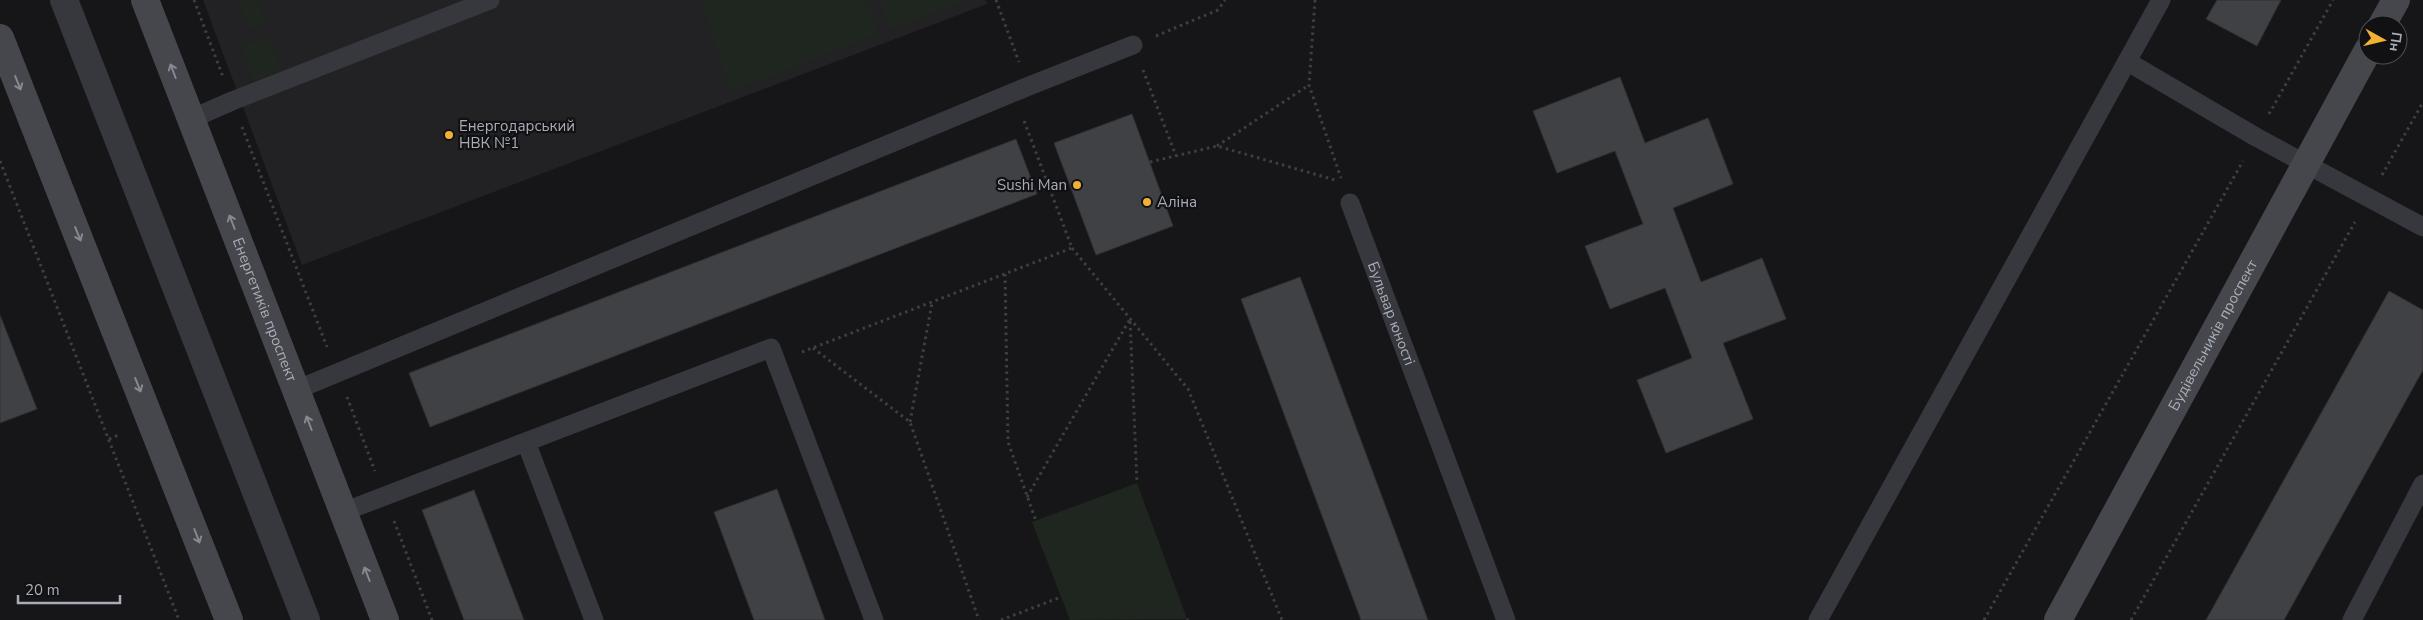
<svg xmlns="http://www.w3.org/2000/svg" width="2423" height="620" viewBox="0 0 2423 620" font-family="'Nunito Sans',sans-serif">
	<rect width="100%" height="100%" fill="#161618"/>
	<polygon fill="#222225" points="203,0 986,0 987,4 302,265"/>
	<g fill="#1e261f">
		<polygon points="238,0 257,0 265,23 249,29"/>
		<polygon points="701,0 866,0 878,34 731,92"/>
		<polygon points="880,0 967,0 890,30"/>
		<polygon points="270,37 281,70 253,80 241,46"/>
		<polygon points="1137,483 1187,619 1070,620 1032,522"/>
	</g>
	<g fill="#404145" stroke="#303034">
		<polygon points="2217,0 2281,0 2257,46 2206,19"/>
		<polygon points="1620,77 1645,143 1708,118 1733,184 1673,208 1701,282 1762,258 1786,319 1723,343 1753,419 1666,453 1637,380 1692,358 1665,288 1610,309 1585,246 1643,224 1615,151 1557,173 1533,111"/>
		<polygon points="1132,114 1173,226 1096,255 1054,143"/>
		<polygon points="1016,139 1037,194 430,427 409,373"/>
		<polygon points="1300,277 1428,620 1361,620 1241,299"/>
		<polygon points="2389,291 2423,310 2423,370 2284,620 2206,620"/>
		<polygon points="0,315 37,409 0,423"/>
		<polygon points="777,489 825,620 754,620 714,512"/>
		<polygon points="474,490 524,620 464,620 422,510"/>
	</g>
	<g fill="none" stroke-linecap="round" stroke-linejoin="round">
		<g stroke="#3d3f44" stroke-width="3" stroke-dasharray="2.5 4" stroke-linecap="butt">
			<polyline points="194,0 223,77"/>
			<polyline points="996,0 1019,62"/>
			<polyline points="1315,0 1309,85 1341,178"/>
			<polyline points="1156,36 1218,10 1225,0"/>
			<polyline points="1143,70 1176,156"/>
			<polyline points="2269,114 2333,0"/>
			<polyline points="242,127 327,347"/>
			<polyline points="1217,146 1309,85"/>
			<polyline points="0,161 179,620"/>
			<polyline points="1150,162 1217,146 1335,180"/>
			<polyline points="2382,175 2423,102"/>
			<polyline points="1072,248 1188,389 1282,620"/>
			<polyline points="1005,274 1008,442 1036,521"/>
			<polyline points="813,348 910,422 979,620"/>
			<polyline points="802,352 1072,248 1023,118"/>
			<polyline points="347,397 375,471"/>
			<polyline points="910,422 932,303"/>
			<polyline points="109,439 121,434"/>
			<polyline points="1027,497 1130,319 1137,483"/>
			<polyline points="394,521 432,620"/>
			<polyline points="1187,619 1188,620"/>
			<polyline points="1001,620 1061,597"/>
			<polyline points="1984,620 2243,161"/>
			<polyline points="2131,620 2355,222"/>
		</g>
		<g stroke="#37383d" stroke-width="19">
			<polyline points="2128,62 2256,137 2423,227"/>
			<polyline points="191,119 232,101 490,0"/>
			<path id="s1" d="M1350 203 1506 620"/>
			<polyline points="296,390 1029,86 1133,45"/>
			<polyline points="526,442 594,620"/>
			<polyline points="343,512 771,348 874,620"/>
			<polyline points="1818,620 2161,0"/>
			<polyline points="2352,620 2423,484"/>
		</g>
		<polyline stroke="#37383d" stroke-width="28" points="64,0 306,620"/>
		<g stroke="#45474d" stroke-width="28">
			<path id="s2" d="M145 0 385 620"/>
			<polyline points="2382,25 2396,0"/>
			<polyline points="0,38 229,620"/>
			<path id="s3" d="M2058 620 2368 50"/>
		</g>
	</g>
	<defs><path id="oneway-shaft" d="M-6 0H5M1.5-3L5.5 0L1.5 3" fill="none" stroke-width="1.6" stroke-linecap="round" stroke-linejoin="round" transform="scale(1.25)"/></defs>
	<g stroke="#858993">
		<use href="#oneway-shaft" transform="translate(173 71) rotate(-111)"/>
		<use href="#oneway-shaft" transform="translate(18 83) rotate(68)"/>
		<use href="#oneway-shaft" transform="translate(232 222) rotate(-111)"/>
		<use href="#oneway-shaft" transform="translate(78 234) rotate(68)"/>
		<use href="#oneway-shaft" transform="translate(138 385) rotate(68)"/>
		<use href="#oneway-shaft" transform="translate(309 423) rotate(-111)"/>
		<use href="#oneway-shaft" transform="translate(197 536) rotate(69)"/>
		<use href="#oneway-shaft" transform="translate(367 574) rotate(-111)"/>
	</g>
	<g fill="#f2b134" stroke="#111113" stroke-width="2">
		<circle cx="449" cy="135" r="5"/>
		<circle cx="1077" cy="185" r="5"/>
		<circle cx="1147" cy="202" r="5"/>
	</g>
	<g text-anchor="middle" stroke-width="4.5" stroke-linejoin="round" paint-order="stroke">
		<g font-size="15" fill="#a8adb8" stroke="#111113" text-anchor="start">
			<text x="459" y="131">Енергодарський<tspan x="459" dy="17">НВК №1</tspan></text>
			<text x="1067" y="190" text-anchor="end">Sushi Man</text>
			<text x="1157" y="207">Аліна</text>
		</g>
		<g font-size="15" fill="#a8adb8" stroke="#111113">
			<text dy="5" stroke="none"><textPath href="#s2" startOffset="332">Енергетиків проспект</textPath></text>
			<text dy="5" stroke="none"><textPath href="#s1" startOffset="118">Бульвар юності</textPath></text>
			<text dy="5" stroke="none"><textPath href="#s3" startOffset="324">Будівельників проспект</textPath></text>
		</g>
	</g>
	<g transform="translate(2383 40) rotate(98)"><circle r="24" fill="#111113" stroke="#4d4f55"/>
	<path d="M0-4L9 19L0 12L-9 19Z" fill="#f2b134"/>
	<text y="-8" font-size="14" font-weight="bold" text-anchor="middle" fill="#a8adb8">Пн</text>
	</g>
	<path d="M18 595v8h102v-8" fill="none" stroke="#a8adb8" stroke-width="2.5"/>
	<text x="25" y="595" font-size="15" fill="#a8adb8" stroke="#111113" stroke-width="4" paint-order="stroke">20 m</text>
</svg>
